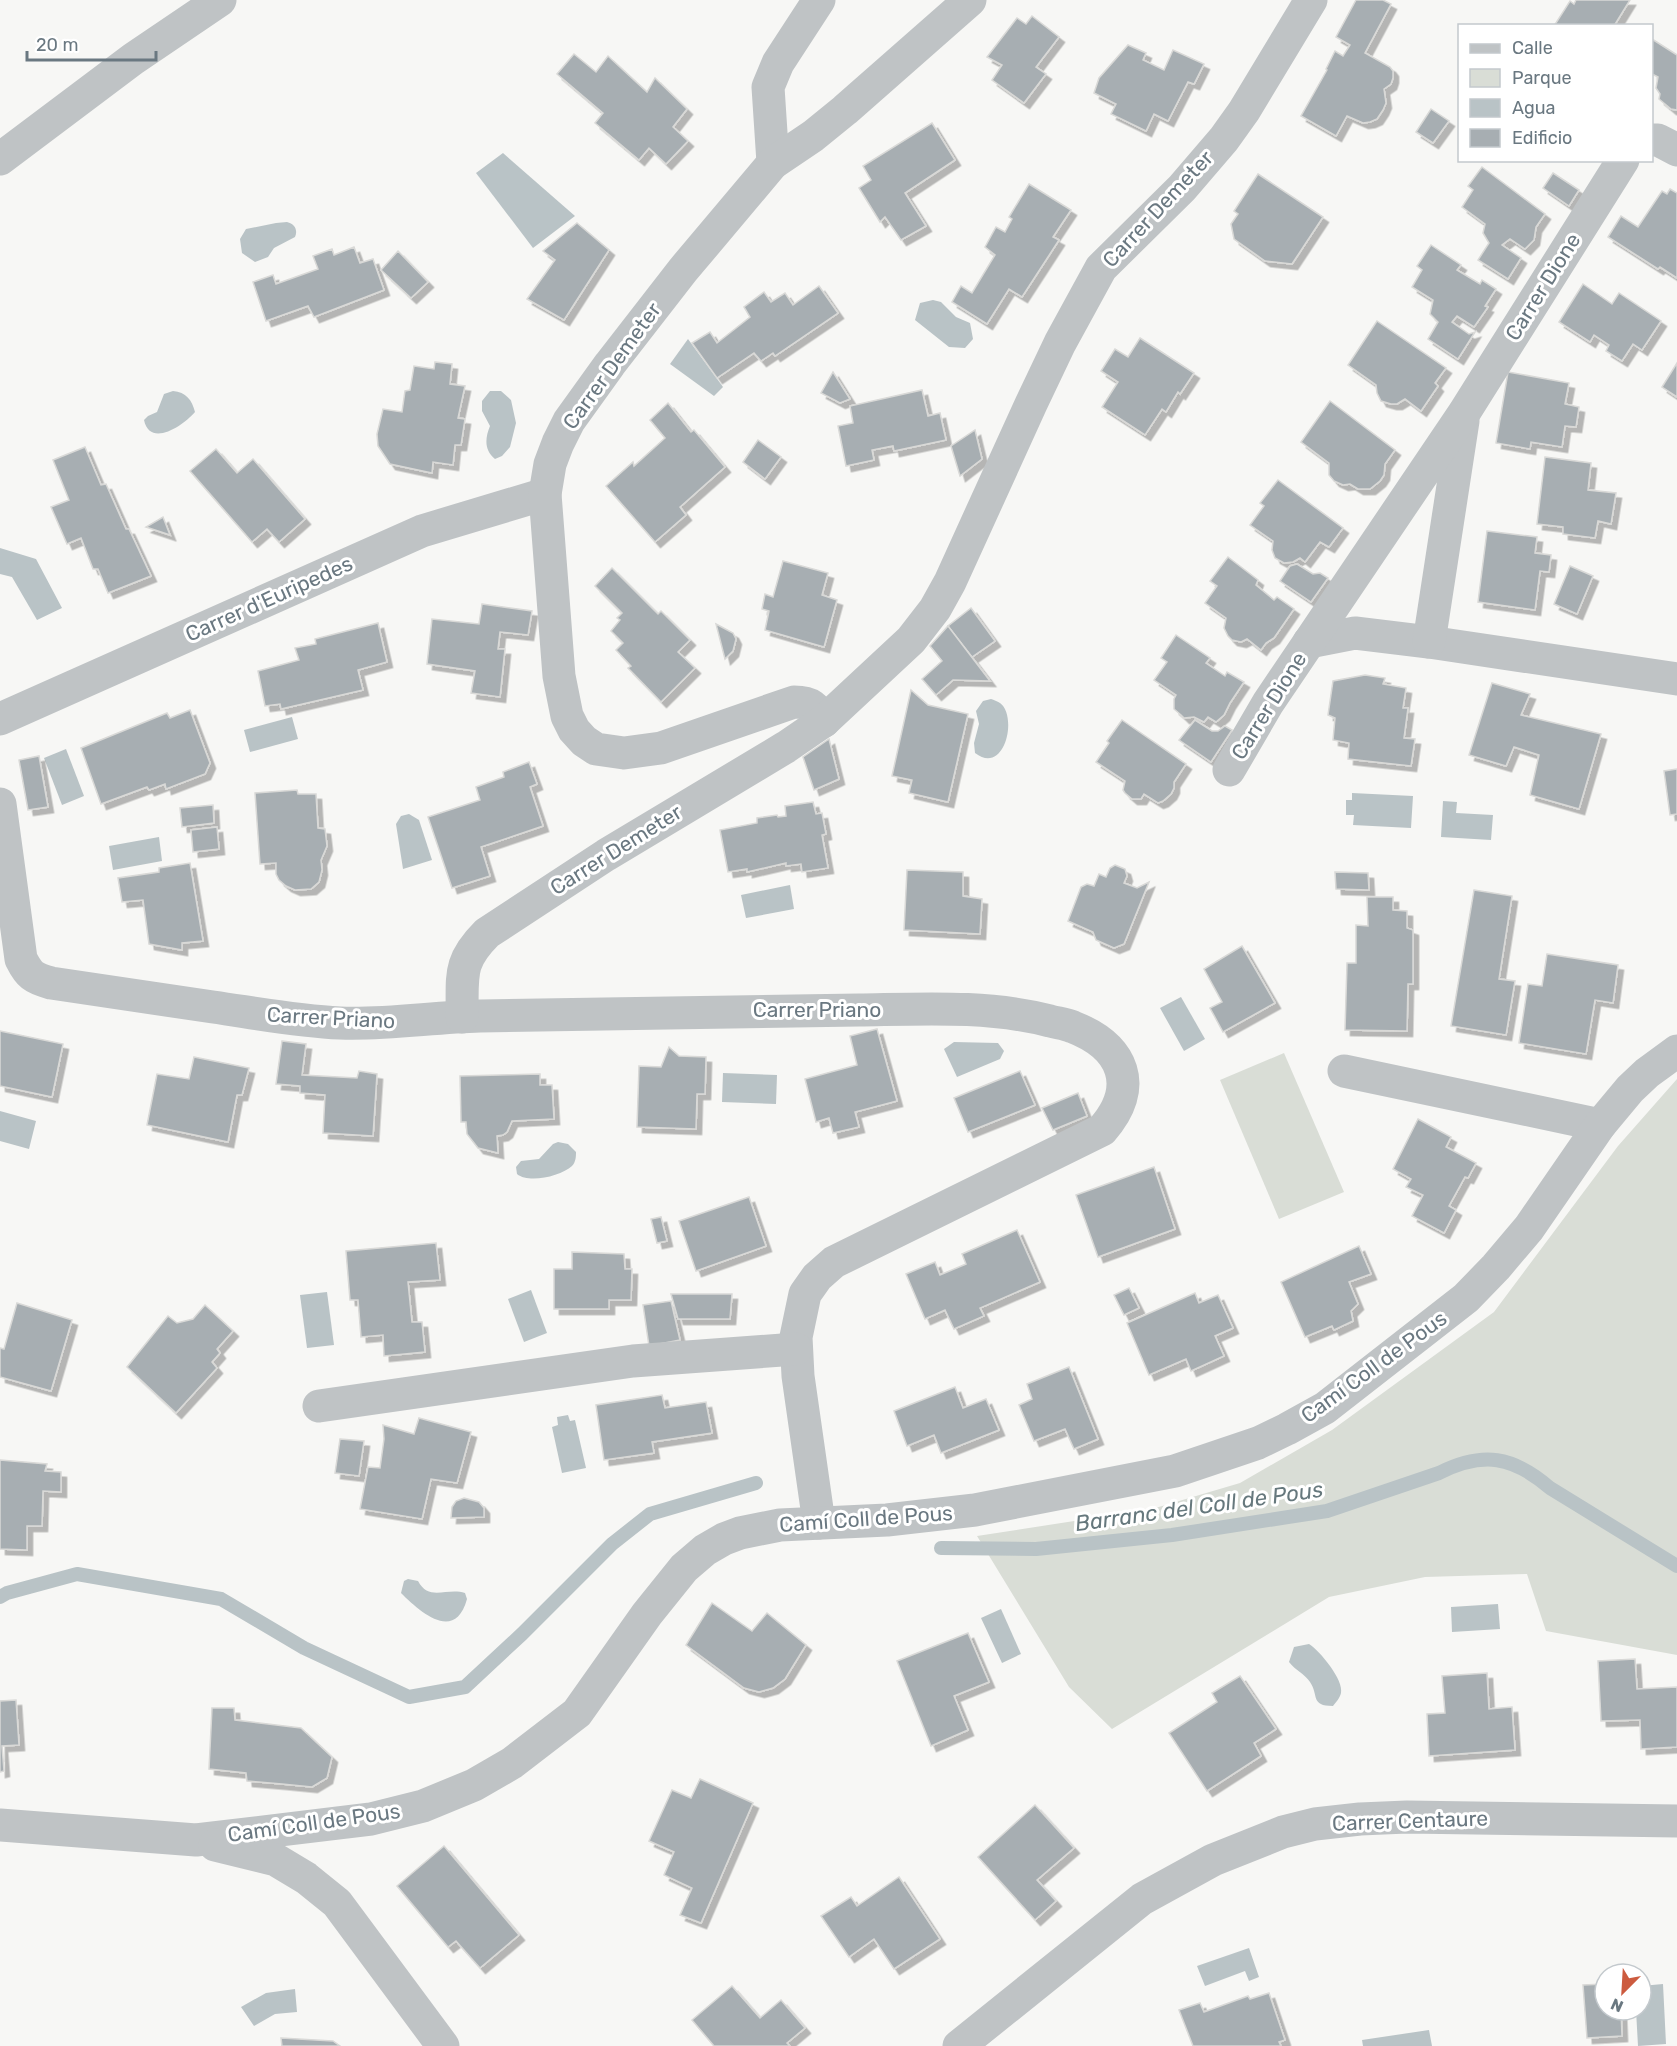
<svg xmlns="http://www.w3.org/2000/svg" width="1677" height="2046" viewBox="0 0 1677 2046" font-family="Rubik,sans-serif">
	<defs>
		<filter id="shadow"><feDropShadow dx="5.5" dy="5.5" stdDeviation="0" flood-color="#0004"/></filter>
	</defs>
	<rect width="100%" height="100%" fill="#f7f7f5"/>
	<g fill="#d9ddd6">
		<polygon points="1284,1053 1344,1192 1279,1219 1220,1080"/>
		<polygon points="1677,1079 1677,1655 1546,1631 1527,1574 1425,1577 1329,1597 1112,1729 1069,1687 977,1536 1152,1509 1240,1483 1332,1430 1494,1312 1618,1146"/>
	</g>
	<g fill="#b9c3c6">
		<polygon points="503,153 575,216 533,248 476,173"/>
		<path d="M287 222C295 224 298 230 295 237L274 248 268 257 255 262 242 253 240 239 246 229 276 223Z"/>
		<polygon points="933,300 941,302 956,317 970,323 973,339 965,348 949,347 915,320 920,303"/>
		<polygon points="688,339 723,387 714,396 670,364"/>
		<path d="M173 391C186 392 192 400 195 412 183 426 150 448 144 420L148 416 157 412 164 394Z"/>
		<path d="M490 391H501L511 400 516 423 510 447 502 456 495 459C484 450 485 438 490 426L482 411V401Z"/>
		<polygon points="0,548 36,559 62,608 37,620 12,577 0,574"/>
		<path d="M991 699C994 700 997 701 1000 703 1018 716 1005 776 975 753L974 743 979 724 976 711 983 701Z"/>
		<polygon points="292,717 298,739 250,752 244,730"/>
		<polygon points="66,749 84,796 62,805 44,758"/>
		<polygon points="1352,793 1413,796 1411,828 1353,825 1354,815 1346,815 1346,800 1352,800"/>
		<polygon points="1443,801 1457,802 1456,813 1493,815 1491,840 1441,837"/>
		<polygon points="409,814 419,820 432,860 403,869 396,824 401,816"/>
		<polygon points="159,837 162,861 113,870 109,846"/>
		<polygon points="790,885 794,909 746,918 741,895"/>
		<polygon points="1181,997 1205,1039 1184,1051 1160,1008"/>
		<polygon points="954,1042 998,1043 1004,1051 1000,1059 957,1077 944,1049"/>
		<polygon points="723,1073 777,1075 776,1104 722,1102"/>
		<polygon points="0,1111 36,1121 29,1149 0,1141"/>
		<path d="M558 1142 568 1144 576 1152C576 1156 576 1162 572 1166 561 1176 529 1184 517 1174L516 1167 521 1161 539 1159 553 1144Z"/>
		<polygon points="531,1290 547,1333 524,1342 508,1299"/>
		<polygon points="327,1292 334,1345 307,1348 300,1295"/>
		<polygon points="568,1415 570,1421 575,1420 586,1468 562,1473 552,1427 558,1425 557,1417"/>
		<path d="M408 1579 418 1581C429 1602 447 1587 465 1593L467 1599C455 1643 420 1612 401 1593L404 1581Z"/>
		<polygon points="1498,1604 1500,1629 1452,1632 1451,1607"/>
		<polygon points="1001,1609 1021,1654 1002,1663 981,1618"/>
		<path d="M1309 1644C1320 1651 1344 1680 1341 1693 1340 1698 1336 1702 1333 1706 1310 1706 1319 1695 1310 1682 1305 1674 1295 1670 1289 1662L1294 1647Z"/>
		<polygon points="1249,1948 1259,1977 1249,1981 1245,1971 1205,1986 1197,1966"/>
		<polygon points="1663,1984 1666,2044 1638,2046 1636,2010 1641,2010 1641,1986"/>
		<polygon points="295,1989 297,2012 275,2014 254,2026 241,2007 266,1993"/>
		<polygon points="1429,2030 1432,2046 1363,2046 1362,2040"/>
	</g>
	<g fill="none" stroke-linecap="round" stroke-linejoin="round">
		<g stroke="#b9c3c6" stroke-width="14">
			<path d="M941 1548 1036 1549 1172 1535 1327 1511 1439 1473C1483 1451 1513 1456 1550 1488L1677 1566"/>
			<polyline points="0,1597 7,1593 77,1574 221,1599 304,1648 409,1697 465,1687 522,1634 612,1544 650,1514 756,1483"/>
		</g>
	</g>
	<g fill="#a7aeb2" stroke="#d9d9d7" stroke-width="1.5" filter="url(#shadow)">
		<polygon points="1356,0 1383,0 1391,4 1365,53 1390,67 1393,71 1393,78 1391,84 1384,89 1386,103 1383,110 1377,119 1370,122 1363,123 1347,116 1336,136 1301,116 1327,70 1326,69 1335,51 1343,56 1350,45 1336,37"/>
		<polygon points="1576,0 1630,0 1614,26 1554,26 1570,1 1574,4"/>
		<polygon points="1032,16 1059,37 1036,67 1046,74 1024,103 992,80 1002,65 987,57 1017,18 1026,24"/>
		<polygon points="1652,39 1677,55 1677,110 1671,109 1659,99 1660,94 1656,88 1658,77 1652,74"/>
		<polygon points="1128,45 1146,53 1143,60 1164,70 1173,50 1204,64 1194,84 1188,82 1168,121 1154,114 1146,131 1111,114 1116,104 1094,93 1099,78"/>
		<polygon points="574,54 596,72 608,56 647,92 655,78 687,109 673,127 688,141 666,164 649,148 639,160 595,123 603,113 557,74"/>
		<polygon points="1431,109 1449,121 1433,143 1416,132"/>
		<polygon points="932,123 955,160 905,193 926,226 901,240 885,217 880,222 859,188 871,180 863,166"/>
		<polygon points="1482,167 1545,214 1536,227 1534,240 1525,249 1510,239 1502,245 1521,258 1508,279 1478,260 1489,243 1483,233 1485,224 1462,207 1473,190 1468,186"/>
		<polygon points="1553,173 1579,190 1569,206 1543,188"/>
		<polygon points="1258,174 1323,217 1292,264 1265,261 1234,239 1231,224 1238,214 1234,211"/>
		<polygon points="1029,184 1071,210 1053,237 1059,240 1022,297 1009,289 987,324 952,302 961,286 972,293 995,255 985,247 996,227 1005,232 1012,219 1009,217"/>
		<polygon points="1670,189 1677,193 1677,278 1660,267 1658,269 1608,237 1621,216 1638,227 1662,191 1667,194"/>
		<polygon points="577,223 609,250 564,320 527,299 555,260 543,251"/>
		<polygon points="1431,245 1461,265 1457,270 1480,284 1482,280 1496,289 1485,306 1488,307 1474,327 1457,316 1452,322 1469,334 1475,332 1458,359 1428,339 1438,322 1430,314 1433,300 1412,287 1422,270 1417,266"/>
		<polygon points="354,247 360,263 373,259 384,290 314,317 308,306 266,321 253,282 273,275 276,284 318,269 313,256 332,249 334,255"/>
		<polygon points="398,251 428,282 411,298 381,270"/>
		<polygon points="1583,284 1612,304 1619,293 1661,321 1642,350 1633,344 1622,361 1606,351 1609,345 1594,335 1590,342 1559,322"/>
		<polygon points="819,286 838,313 775,356 773,353 761,361 754,353 717,378 692,343 710,332 717,343 750,317 744,307 764,292 771,302 785,293 793,305"/>
		<polygon points="1377,321 1446,368 1435,383 1438,386 1421,411 1405,399 1397,404 1391,404 1381,401 1377,393 1376,385 1348,365"/>
		<polygon points="1140,338 1194,373 1180,394 1178,392 1166,412 1162,409 1145,435 1102,407 1118,382 1101,371 1115,349 1128,357"/>
		<polygon points="435,362 452,364 450,384 465,386 458,418 465,419 461,445 455,445 453,465 433,462 432,473 390,464 378,446 377,434 383,409 402,412 405,391 410,390 414,366 434,369"/>
		<polygon points="1677,363 1677,397 1662,387"/>
		<polygon points="833,372 850,399 840,403 821,393"/>
		<polygon points="1508,372 1569,383 1565,404 1579,407 1576,427 1565,426 1562,447 1531,442 1530,449 1496,443"/>
		<polygon points="922,390 928,416 940,413 946,440 894,451 893,446 872,450 874,460 846,466 838,426 853,423 850,406"/>
		<polygon points="1330,401 1395,450 1385,464 1384,475 1380,481 1370,489 1358,489 1350,484 1343,485 1334,481 1329,475 1329,463 1301,442"/>
		<polygon points="668,403 691,432 694,430 725,467 680,507 686,515 655,542 606,486 633,462 634,466 665,438 650,420"/>
		<polygon points="975,430 982,459 960,476 951,446"/>
		<polygon points="758,440 781,457 765,479 743,462"/>
		<polygon points="85,447 101,485 106,484 126,529 129,529 151,576 108,593 98,569 93,569 81,538 67,544 51,507 69,500 53,460"/>
		<polygon points="216,449 237,473 253,459 305,519 279,542 267,529 252,542 190,471"/>
		<polygon points="1545,457 1591,463 1588,490 1616,493 1611,524 1598,521 1595,538 1563,534 1563,527 1537,524"/>
		<polygon points="1278,480 1343,528 1329,547 1320,542 1305,562 1300,558 1293,562 1284,563 1275,558 1272,550 1273,541 1250,525 1264,506 1260,503"/>
		<polygon points="163,517 170,535 146,527"/>
		<polygon points="1487,531 1537,537 1535,553 1551,555 1549,572 1540,571 1535,610 1478,602"/>
		<polygon points="1228,557 1258,580 1256,585 1274,600 1277,597 1294,609 1274,638 1266,643 1261,650 1247,639 1241,642 1232,640 1228,636 1224,628 1226,618 1205,603 1217,586 1210,581"/>
		<polygon points="783,561 828,573 822,595 837,600 824,647 765,630 769,611 762,609 765,594 773,597"/>
		<polygon points="1297,564 1313,574 1320,573 1328,578 1311,602 1280,581 1290,566"/>
		<polygon points="1570,566 1593,576 1577,614 1554,604"/>
		<polygon points="612,568 658,614 661,611 690,640 678,652 695,668 661,702 628,668 631,666 616,650 623,643 611,631 620,620 617,618 622,613 595,586"/>
		<polygon points="482,604 532,611 528,635 500,632 498,649 505,649 500,697 471,693 475,671 427,664 432,619 479,624"/>
		<polygon points="971,608 995,641 972,657 948,626"/>
		<polygon points="378,623 387,662 358,670 363,690 281,709 280,704 265,706 258,671 299,660 295,648 316,644 315,639"/>
		<polygon points="716,624 733,633 736,639 733,651 725,659"/>
		<polygon points="948,626 990,681 953,680 936,695 922,679 942,661 930,646"/>
		<polygon points="1176,635 1210,658 1206,663 1225,676 1227,672 1244,682 1230,703 1224,715 1216,722 1208,717 1204,722 1194,717 1184,718 1181,715 1174,709 1174,699 1176,695 1154,680 1167,662 1161,658"/>
		<polygon points="1365,675 1385,678 1383,684 1406,688 1403,708 1408,708 1404,738 1415,739 1411,766 1348,759 1349,743 1333,740 1335,718 1328,715 1333,681"/>
		<polygon points="1492,683 1530,694 1521,715 1601,734 1579,809 1530,795 1539,755 1514,747 1506,766 1469,755"/>
		<polygon points="911,690 928,705 968,714 948,802 909,793 912,780 892,776"/>
		<polygon points="190,710 210,763 205,774 166,789 165,784 149,790 147,787 101,804 81,748 167,713 170,718"/>
		<polygon points="1122,720 1186,764 1174,782 1174,788 1171,794 1163,801 1158,803 1144,794 1141,799 1132,799 1125,793 1123,790 1125,781 1096,762 1109,743 1107,741"/>
		<polygon points="1195,720 1212,731 1218,731 1225,726 1232,730 1211,762 1179,740"/>
		<polygon points="829,739 839,779 814,790 803,757"/>
		<polygon points="39,756 48,807 28,810 19,760"/>
		<polygon points="529,762 537,784 530,787 543,826 481,847 490,876 452,888 428,817 480,800 476,787 504,777 503,772"/>
		<polygon points="1677,769 1677,814 1670,815 1664,771"/>
		<polygon points="297,790 298,794 316,794 318,828 325,829 327,846 321,860 322,870 319,882 311,889 295,890 286,886 279,880 276,874 276,863 260,864 255,793"/>
		<polygon points="813,802 816,814 822,813 826,834 822,835 828,868 802,872 801,864 786,866 786,863 747,872 747,869 728,872 720,830 757,823 757,818 777,815 778,817 786,816 785,806"/>
		<polygon points="213,805 214,823 182,827 180,808"/>
		<polygon points="217,827 219,849 193,852 191,830"/>
		<polygon points="190,863 203,941 182,943 182,950 149,944 143,900 122,902 118,878 159,872 159,868"/>
		<polygon points="1115,865 1125,869 1127,876 1124,883 1137,888 1149,882 1124,944 1114,948 1096,940 1093,932 1068,921 1081,887 1087,884 1094,886 1099,874 1106,877 1110,868"/>
		<polygon points="907,870 963,872 963,896 982,899 980,934 904,930"/>
		<polygon points="1335,872 1368,873 1369,890 1336,889"/>
		<polygon points="1474,890 1512,896 1499,979 1515,981 1506,1035 1451,1026"/>
		<polygon points="1367,897 1393,897 1393,910 1407,911 1407,928 1413,930 1413,984 1408,984 1407,1031 1345,1030 1347,963 1356,963 1356,925 1368,926"/>
		<polygon points="1242,946 1275,1003 1223,1032 1210,1008 1222,1002 1204,969"/>
		<polygon points="1547,954 1618,965 1613,1003 1595,1000 1586,1054 1519,1043 1528,984 1542,986"/>
		<polygon points="877,1029 897,1101 855,1112 859,1127 833,1133 829,1118 816,1122 805,1079 857,1065 850,1036"/>
		<polygon points="0,1031 63,1044 52,1097 0,1086"/>
		<polygon points="282,1041 306,1044 302,1075 357,1078 359,1071 377,1074 373,1136 323,1133 325,1095 300,1093 300,1086 276,1084"/>
		<polygon points="669,1047 679,1056 706,1057 705,1094 697,1094 696,1129 637,1127 639,1066 661,1067"/>
		<polygon points="194,1057 249,1068 242,1095 237,1095 228,1142 147,1125 157,1074 189,1079"/>
		<polygon points="1020,1071 1035,1105 968,1132 954,1098"/>
		<polygon points="540,1074 540,1085 552,1085 554,1119 512,1121 507,1132 503,1135 497,1136 498,1153 478,1148 467,1134 466,1122 461,1122 460,1076"/>
		<polygon points="1078,1093 1087,1116 1053,1130 1042,1108"/>
		<polygon points="1418,1119 1451,1137 1446,1147 1476,1163 1468,1178 1465,1177 1449,1206 1456,1210 1444,1233 1412,1216 1423,1195 1406,1187 1411,1179 1393,1169"/>
		<polygon points="1154,1167 1175,1229 1098,1257 1076,1195"/>
		<polygon points="749,1197 766,1246 696,1271 679,1221"/>
		<polygon points="661,1217 667,1241 657,1243 651,1219"/>
		<polygon points="1017,1230 1040,1282 980,1308 984,1316 954,1329 945,1310 925,1319 906,1274 935,1262 940,1275 966,1264 962,1254"/>
		<polygon points="436,1243 440,1280 408,1282 412,1322 422,1322 425,1352 384,1356 383,1335 361,1337 358,1300 350,1300 346,1251"/>
		<polygon points="1359,1246 1371,1274 1349,1282 1358,1304 1351,1311 1353,1321 1334,1330 1332,1326 1305,1337 1281,1282"/>
		<polygon points="572,1252 624,1254 625,1269 632,1269 631,1300 609,1300 609,1309 554,1309 554,1269 572,1269"/>
		<polygon points="1129,1288 1139,1308 1124,1315 1114,1295"/>
		<polygon points="1195,1293 1199,1303 1218,1295 1233,1328 1215,1336 1224,1356 1191,1371 1186,1359 1149,1375 1127,1323"/>
		<polygon points="671,1294 732,1294 730,1319 678,1319"/>
		<polygon points="671,1301 680,1340 649,1346 643,1305"/>
		<polygon points="17,1303 72,1320 51,1391 0,1377 0,1348 4,1349"/>
		<polygon points="205,1305 233,1331 217,1349 220,1353 212,1362 217,1368 176,1413 127,1367 168,1316 177,1323 193,1319"/>
		<polygon points="1069,1367 1098,1439 1074,1449 1065,1429 1034,1441 1019,1405 1032,1399 1027,1384"/>
		<polygon points="955,1387 963,1408 986,1399 999,1430 941,1453 934,1435 907,1446 894,1411"/>
		<polygon points="662,1395 665,1408 706,1402 712,1433 652,1442 654,1453 604,1460 596,1405"/>
		<polygon points="419,1418 471,1432 457,1483 431,1479 422,1519 360,1509 368,1467 380,1468 384,1439 383,1425 414,1434"/>
		<polygon points="340,1439 364,1441 359,1476 335,1473"/>
		<polygon points="0,1460 47,1464 45,1471 61,1472 61,1492 43,1491 42,1526 27,1526 27,1550 0,1549"/>
		<polygon points="464,1498 479,1502 484,1508 484,1517 451,1518 452,1507 456,1501"/>
		<polygon points="712,1603 752,1631 767,1613 806,1645 785,1679 773,1688 759,1692 744,1688 686,1645"/>
		<polygon points="968,1633 989,1682 954,1696 968,1730 931,1746 897,1661"/>
		<polygon points="1635,1659 1637,1689 1677,1687 1677,1747 1641,1749 1640,1720 1601,1721 1598,1661"/>
		<polygon points="1487,1673 1489,1709 1512,1707 1515,1750 1429,1756 1427,1714 1445,1713 1442,1676"/>
		<polygon points="1240,1676 1276,1729 1254,1743 1261,1756 1207,1791 1169,1733 1217,1702 1212,1693"/>
		<polygon points="16,1700 19,1745 2,1746 4,1771 0,1772 0,1701"/>
		<polygon points="212,1708 234,1708 235,1720 301,1728 332,1757 327,1778 312,1787 282,1784 247,1781 246,1773 209,1769"/>
		<polygon points="700,1779 753,1803 701,1923 680,1915 692,1888 664,1875 674,1852 649,1841 672,1790 691,1798"/>
		<polygon points="1035,1805 1074,1848 1037,1880 1056,1901 1035,1920 978,1857"/>
		<polygon points="444,1846 519,1935 480,1968 456,1941 448,1947 397,1886"/>
		<polygon points="899,1877 940,1939 894,1969 874,1939 849,1957 821,1916 851,1897 857,1906"/>
		<polygon points="1605,1984 1605,2010 1621,2010 1622,2036 1587,2038 1583,1985"/>
		<polygon points="732,1986 760,2018 781,2000 805,2028 787,2043 790,2046 714,2046 692,2020"/>
		<polygon points="1269,1993 1285,2040 1279,2042 1281,2046 1193,2046 1179,2010 1200,2003 1204,2012 1248,1996 1250,1999"/>
		<polygon points="281,2038 333,2041 340,2046 282,2046"/>
	</g>
	<g fill="none" stroke-linecap="round" stroke-linejoin="round">
		<g stroke="#bfc3c5" stroke-width="33">
			<polyline points="1652,140 1658,140 1677,150"/>
			<polyline points="0,159 133,59 220,0"/>
			<polyline points="773,163 768,87 778,63 819,0"/>
			<polyline points="1309,642 1355,633 1429,642 1677,679"/>
			<polyline points="1429,642 1463,421"/>
			<polyline points="0,719 422,531 545,494"/>
			<path d="M824 721C815 707 812 702 794 702L661 748 624 753 596 749 584 741 574 730 567 716 559 676 545 494 550 464 558 443 569 421 610 364 683 270 773 163 813 136 845 110 970 0"/>
			<polyline points="1229,770 1268,703 1464,413 1623,160"/>
			<path d="M0 804 21 959C29 975 33 978 51 983 105 991 159 999 213 1007 255 1013 297 1021 340 1023 387 1025 433 1017 480 1016 606 1014 732 1011 859 1010 923 1009 988 1005 1050 1021 1057 1023 1066 1024 1073 1027 1124 1047 1140 1087 1102 1130L834 1262 817 1277 805 1294 796 1337 798 1376 819 1523"/>
			<path d="M462 1017C463 976 457 963 487 933L606 855 786 747 824 721 911 640 935 609 950 582 1031 404 1060 343 1101 268 1182 188 1224 139 1244 111 1311 0"/>
			<polyline points="1344,1071 1600,1125"/>
			<polyline points="319,1406 633,1361 796,1349"/>
			<polyline points="0,1825 196,1840 371,1819 423,1806 474,1785 512,1763 577,1713 647,1614 684,1568 705,1550 724,1539 740,1533 780,1525 887,1520 975,1510 1175,1471 1258,1443 1287,1429 1325,1408 1466,1298 1496,1267 1529,1228 1600,1125 1630,1089 1647,1073 1677,1051"/>
			<polyline points="215,1845 276,1860 306,1878 337,1903 443,2046"/>
			<polyline points="959,2046 1142,1899 1213,1860 1283,1832 1315,1824 1360,1819 1407,1817 1677,1821"/>
		</g>
	</g>
	<g text-anchor="middle" stroke-width="6" stroke-linejoin="round" paint-order="stroke">
		<g font-size="21" fill="#6a7881" stroke="#fff">
			<text transform="translate(1158 209) rotate(-47)" y="7">Carrer Demeter</text>
			<text transform="translate(1543 287) rotate(-58)" y="7">Carrer Dione</text>
			<text transform="translate(612 366) rotate(-54)" y="7">Carrer Demeter</text>
			<text transform="translate(269 599) rotate(-24)" y="7">Carrer d'Euripedes</text>
			<text transform="translate(1269 706) rotate(-58)" y="7">Carrer Dione</text>
			<text transform="translate(616 850) rotate(-32)" y="7">Carrer Demeter</text>
			<text x="817" y="1017">Carrer Priano</text>
			<text transform="translate(331 1018) rotate(3)" y="7">Carrer Priano</text>
			<text transform="translate(1374 1367) rotate(-36)" y="7">Camí Coll de Pous</text>
			<text transform="translate(866 1519) rotate(-4)" y="7">Camí Coll de Pous</text>
			<text transform="translate(1410 1821) rotate(-2)" y="7">Carrer Centaure</text>
			<text transform="translate(314 1823) rotate(-8)" y="7">Camí Coll de Pous</text>
		</g>
		<g font-size="22" font-style="italic" fill="#66787d" stroke="#fff">
			<text transform="translate(1199 1506) rotate(-8)" y="8">Barranc del Coll de Pous</text>
		</g>
	</g>
	<rect x="1458" y="24" width="195" height="138" fill="#ffffff" stroke="#c3c9cd" stroke-width="1.5"/>
	<rect x="1470" y="44" width="30" height="9" fill="#bfc3c5" stroke="#c3c9cd" stroke-width="1.5"/>
	<text x="1512" y="54" font-size="18" fill="#6a7881">Calle</text>
	<rect x="1470" y="69" width="30" height="18" fill="#d9ddd6" stroke="#c3c9cd" stroke-width="1.5"/>
	<text x="1512" y="84" font-size="18" fill="#6a7881">Parque</text>
	<rect x="1470" y="99" width="30" height="18" fill="#b9c3c6" stroke="#c3c9cd" stroke-width="1.5"/>
	<text x="1512" y="114" font-size="18" fill="#6a7881">Agua</text>
	<rect x="1470" y="129" width="30" height="18" fill="#a7aeb2" stroke="#c3c9cd" stroke-width="1.5"/>
	<text x="1512" y="144" font-size="18" fill="#6a7881">Edificio</text>
	<g transform="translate(1623 1992) rotate(204)"><circle r="28" fill="#ffffff" stroke="#c3c9cd" stroke-width="1.5"/>
	<path d="M0-4.5L10 22L0 15L-10 22Z" fill="#cc5b3f"/>
	<text y="-9" font-size="16" font-weight="bold" text-anchor="middle" fill="#6a7881">N</text>
	</g>
	<path d="M27 51v9h129v-9" fill="none" stroke="#6a7881" stroke-width="3"/>
	<text x="36" y="51" font-size="18" fill="#6a7881" stroke="#ffffff" stroke-width="4.5" paint-order="stroke">20 m</text>
</svg>
